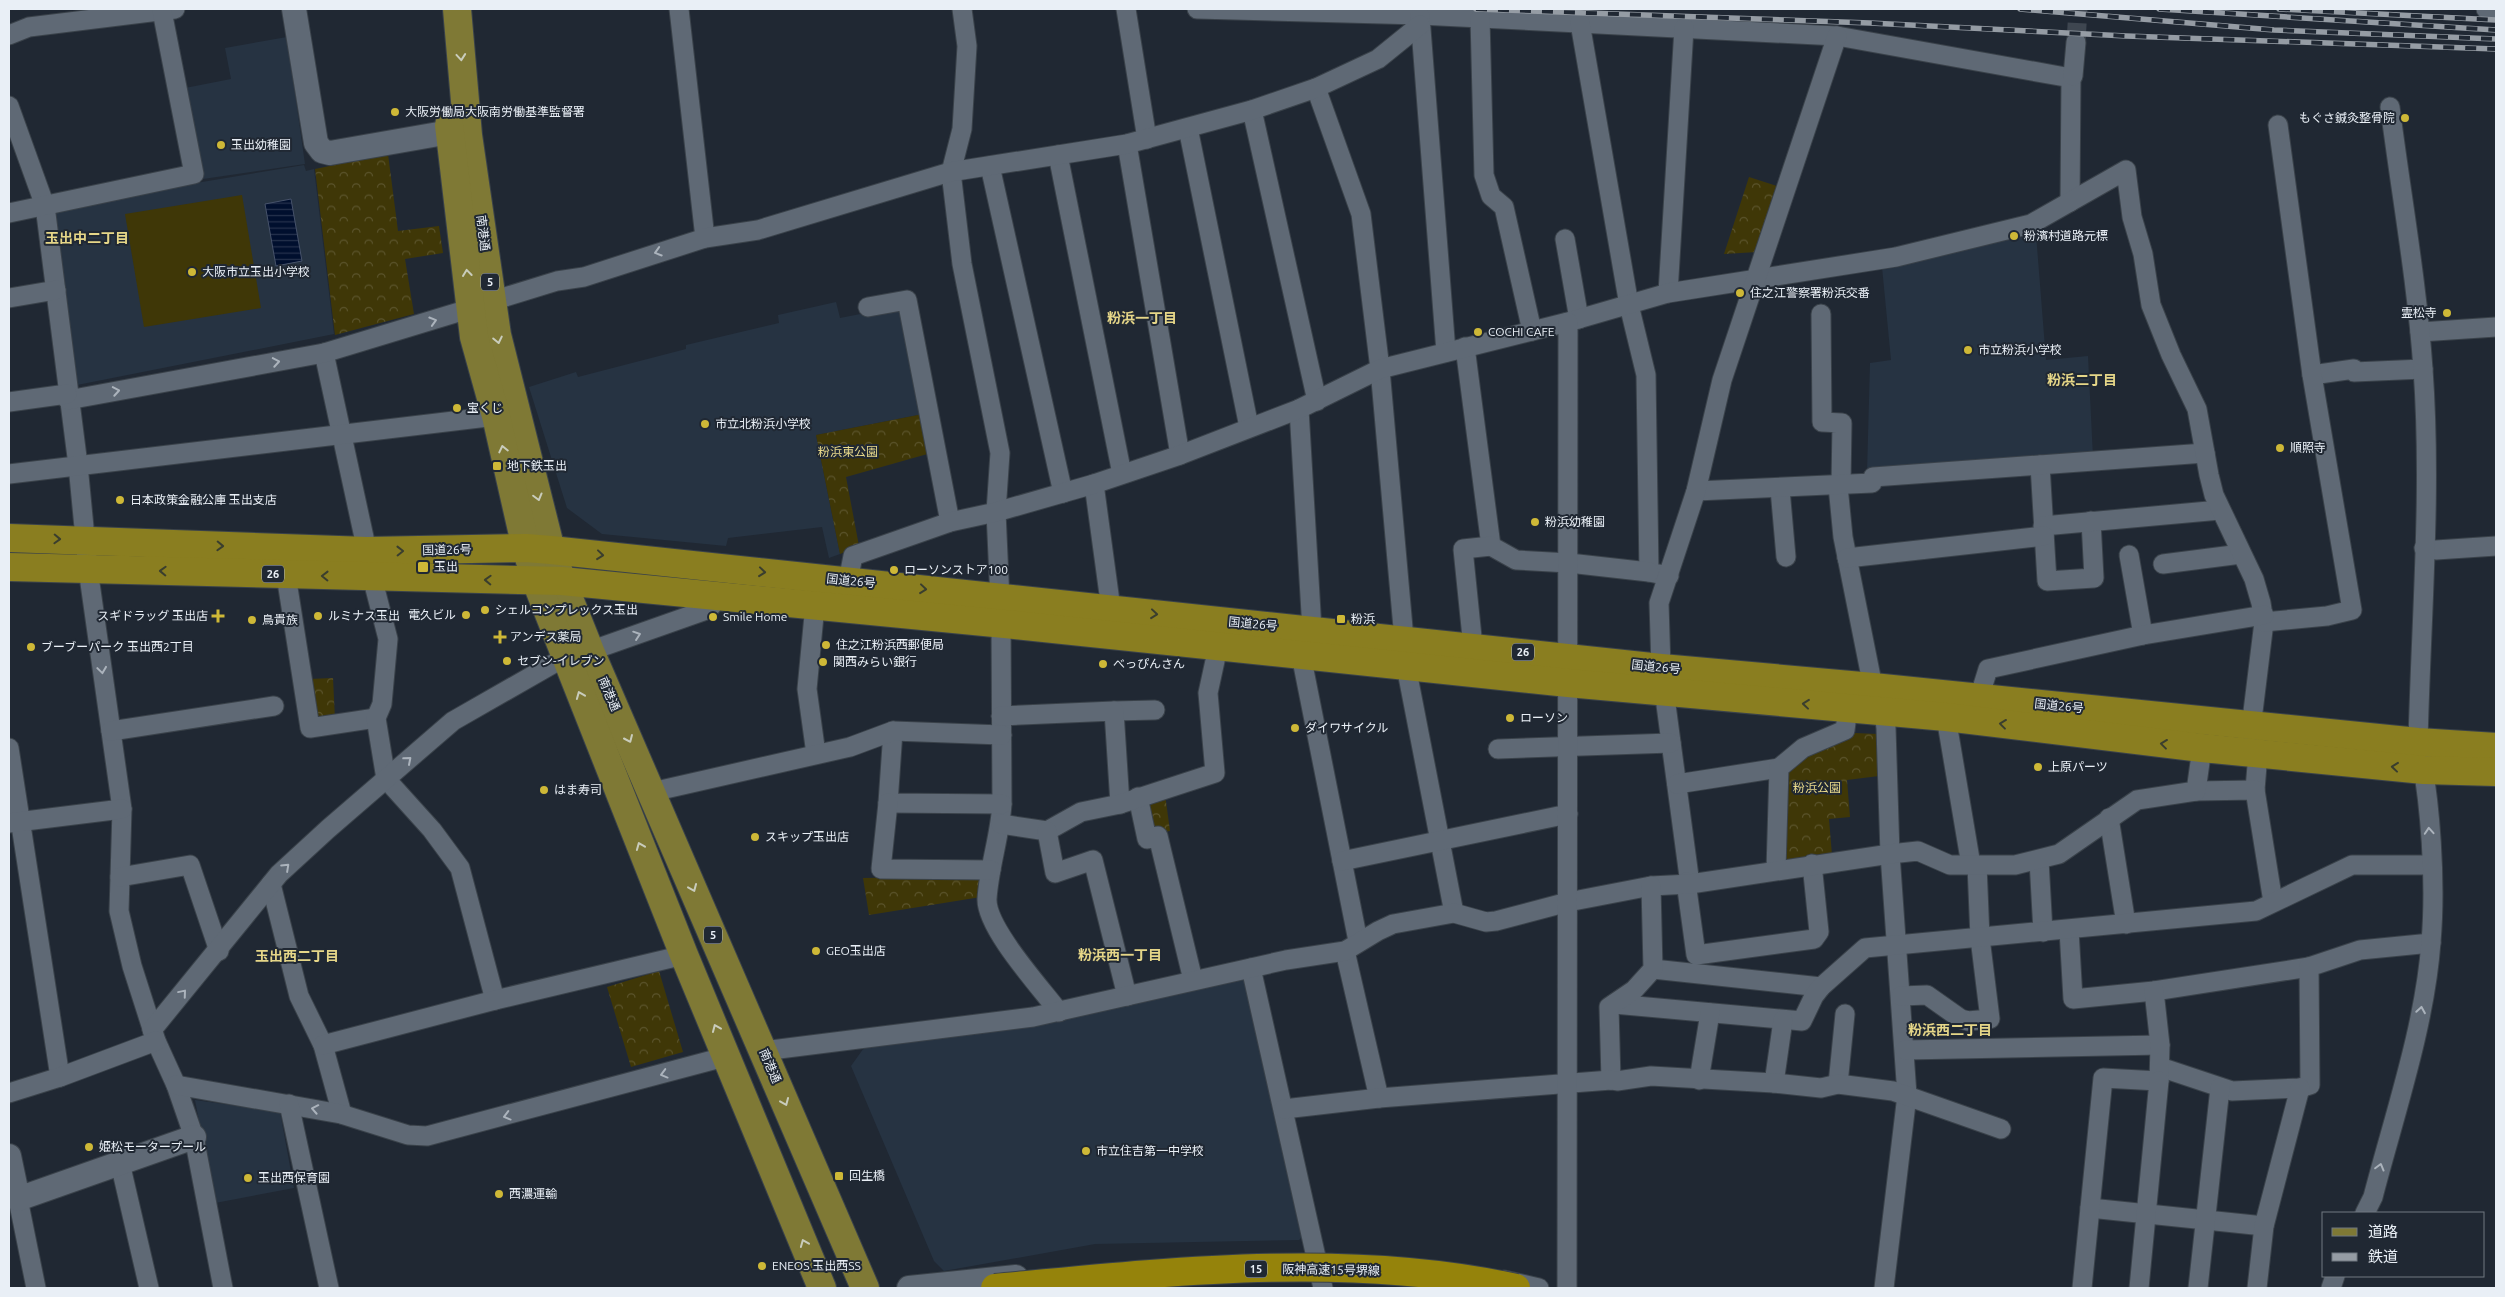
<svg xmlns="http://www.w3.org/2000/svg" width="2505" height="1297" viewBox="0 0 2505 1297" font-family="Ubuntu,'Noto Sans JP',sans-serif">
	<defs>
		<pattern id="forest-crowns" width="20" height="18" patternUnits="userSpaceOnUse" patternTransform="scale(1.25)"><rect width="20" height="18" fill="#3f3707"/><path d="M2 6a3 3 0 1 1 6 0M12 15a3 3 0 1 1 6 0" fill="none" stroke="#5b542c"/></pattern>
		<pattern id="water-rules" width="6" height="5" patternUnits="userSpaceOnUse" patternTransform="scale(1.25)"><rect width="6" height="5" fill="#000f2e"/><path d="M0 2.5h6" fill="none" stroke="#25324d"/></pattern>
	</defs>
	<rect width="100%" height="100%" fill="#202833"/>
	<g fill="#263342">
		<polygon points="287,37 305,164 203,179 185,88 231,79 225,48"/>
		<polygon points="304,165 306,171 314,169 334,334 77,385 52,207"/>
		<polygon points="2036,234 2046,360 2088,356 2093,457 1867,473 1870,363 1891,360 1882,267"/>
		<polygon points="836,302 840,318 901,306 923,414 816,435 840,554 829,558 822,527 728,538 726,546 602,534 567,508 529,387 576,372 578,377 686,349 686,345 779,323 778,315"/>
		<polygon points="1239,975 1245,979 1304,1235 1299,1240 1095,1244 944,1271 934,1261 851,1066 866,1045"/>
		<polygon points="195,1100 280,1112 294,1188 215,1203"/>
	</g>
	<g fill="url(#forest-crowns)">
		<polygon points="388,154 398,231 439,226 443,253 405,259 414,314 335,335 315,169"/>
		<polygon points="1749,177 1780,187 1757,252 1724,254"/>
		<polygon points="923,414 931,453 846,477 859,546 840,554 816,435"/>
		<polygon points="333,678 335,720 317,721 309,679"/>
		<polygon points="1855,733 1878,734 1879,776 1847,780 1850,817 1829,819 1832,855 1788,862 1782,856 1785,767 1811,749"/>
		<polygon points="1165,794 1170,831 1150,835 1141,799"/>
		<polygon points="985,876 981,897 869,915 863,878"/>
		<polygon points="659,971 683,1052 631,1067 607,987"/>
	</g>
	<polygon fill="#3f3707" points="242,195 261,308 144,327 125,214"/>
	<polygon fill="url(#water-rules)" stroke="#46526a" points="291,199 302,261 276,266 265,204"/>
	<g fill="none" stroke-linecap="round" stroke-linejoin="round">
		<polyline stroke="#3e4650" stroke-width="19" stroke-dasharray="19 9" stroke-linecap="butt" points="2076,42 2078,9"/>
		<g stroke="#3a424a" stroke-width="21">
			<g id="minor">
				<polyline points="679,9 705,238"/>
				<path d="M962 9 967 46 962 129 951 172 962 264 1000 453 996 512 1001 623 1002 804C1000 836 989 867 987 899 986 928 1041 988 1059 1012"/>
				<polyline points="1126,9 1147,139"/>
				<polyline points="1197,9 1420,15 1837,36 2071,78 2070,202"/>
				<polyline points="2486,9 2496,9"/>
				<polyline points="1420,16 1446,352"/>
				<polyline points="1480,18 1484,175 1491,196 1504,207 1532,331"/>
				<polyline points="1580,23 1629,305 1646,375 1649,572 1669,576"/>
				<polyline points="9,35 29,27 175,9"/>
				<polyline points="2073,76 2076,42"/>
				<polyline points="1316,88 1361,214 1380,369 1404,639"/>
				<polyline points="9,106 45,206 78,465 88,569 122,809 119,911 132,966 156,1041 176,1085 194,1137 223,1288"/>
				<polyline points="1252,110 1317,401"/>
				<polyline points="1188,128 1249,427"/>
				<polyline points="1127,144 1180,455"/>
				<polyline points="1058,155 1122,474"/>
				<polyline points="990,166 1063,493"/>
				<polyline points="9,213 194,174 162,11"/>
				<polyline points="1565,239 1579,319"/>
				<polyline points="1668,293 1684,28"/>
				<polyline points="9,298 56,290"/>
				<polyline points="492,301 557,281 584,277 705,238 758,230 950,172 1127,144 1252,110 1316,88 1378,59 1420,25"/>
				<polyline points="868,307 907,300 950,522"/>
				<polyline points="1821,314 1822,422 1842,423 1841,485"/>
				<polyline points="2420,332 2496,327"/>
				<polyline points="1465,347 1491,546 1516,560 1569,563 1649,572"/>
				<polyline points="324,353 367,551"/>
				<polyline points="2312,375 2354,369 2354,372 2423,369"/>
				<polyline points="68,400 324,353 472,308"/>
				<polyline points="9,402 67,394"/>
				<polyline points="1299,409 1312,630"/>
				<polyline points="2040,465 2047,581 2094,578 2091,521"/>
				<polyline points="9,474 496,416"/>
				<polyline points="1094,484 1111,609"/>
				<polyline points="1838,486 1843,537 1873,687"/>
				<polyline points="1780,489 1786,557"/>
				<polyline points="1696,491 1872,483 1873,477 2205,453"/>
				<polyline points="2043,526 2220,510"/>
				<polyline points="2424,548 2436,550 2496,546"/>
				<polyline points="2129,555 2143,635"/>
				<polyline points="1847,558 2044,536"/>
				<polyline points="2163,564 2241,554"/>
				<polyline points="286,575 310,728 376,718"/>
				<polyline points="372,577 388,639 382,704 376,718 386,779 432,830 460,868 495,1000"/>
				<polyline points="848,581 853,556 950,522 996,512 1094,484 1180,455 1299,409 1380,369 1568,322 1668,293 1896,257 2031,224 2126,170 2132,217 2143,254 2151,305 2171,355 2197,409 2209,475 2214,495 2254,579 2261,603 2264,622 2250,736"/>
				<polyline points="815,605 807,689 816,754"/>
				<polyline points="2264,622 2327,616 2352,610 2312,375 2278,125"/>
				<polyline points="1473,647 1463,549 1491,546"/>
				<polyline points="590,651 709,609 720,595"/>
				<polyline points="1301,655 1358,941"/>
				<polyline points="1406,666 1454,913"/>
				<polyline points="1661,668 1659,603 1696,491 1722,380 1837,36"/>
				<polyline points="1664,690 1690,884"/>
				<polyline points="1979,698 1988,669 2143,635 2264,615"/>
				<polyline points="1114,711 1155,710"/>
				<polyline points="1884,712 1886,728 1890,854 1907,1095 1884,1288"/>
				<polyline points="1001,716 1114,711 1120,804"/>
				<polyline points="1946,717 1971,865"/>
				<polyline points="111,731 274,706"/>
				<polyline points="893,731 888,803 1002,804"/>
				<polyline points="9,748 60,1077"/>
				<polyline points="1498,749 1671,743"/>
				<polyline points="1677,784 1779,768"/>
				<polyline points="2255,790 2258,753"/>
				<polyline points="2196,791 2255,790 2273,902"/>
				<polyline points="652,792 850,747 893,731 1002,735"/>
				<polyline points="1138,797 1147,839 1158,836 1193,980"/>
				<polyline points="888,803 881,869 991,870"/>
				<polyline points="2109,818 2126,924"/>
				<polyline points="9,823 122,809"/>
				<polyline points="1001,824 1047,831 1081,812 1120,804 1215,773 1208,693 1218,647"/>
				<polyline points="1047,831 1055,873 1093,860 1127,996"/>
				<polyline points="2039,860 2043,932"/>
				<polyline points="1342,861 1568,814"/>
				<polyline points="1776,870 1779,768 1803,748 1845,730 1848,708"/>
				<polyline points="120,877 190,865 219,951"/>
				<polyline points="1686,882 1696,955 1814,939 1819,932 1812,864"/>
				<polyline points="271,884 299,996 323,1045 342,1114"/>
				<polyline points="2069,930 2073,999 2154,991 2309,967"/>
				<polyline points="1345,951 1379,1098"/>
				<polyline points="1251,968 1323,1288"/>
				<polyline points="1653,969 1821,987"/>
				<polyline points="1901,996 1927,995 1961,1019 1968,1021 1990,1019 1980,938 1977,865"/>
				<polyline points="1614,1004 1802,1021 1814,996 1821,987 1865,948 2256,911 2352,865 2431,865"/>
				<polyline points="152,1030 279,874 328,829 453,721 565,657"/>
				<polyline points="323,1045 495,1000 684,955"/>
				<polyline points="1905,1050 2160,1045"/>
				<polyline points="763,1051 1033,1017 1286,960 1345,951 1378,931 1393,924 1454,913 1486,922 1496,921 1568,902 1651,886 1690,884 1890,854 1918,851 1950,865 2015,865 2059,854 2137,800 2196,791 2202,748"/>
				<polyline points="2160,1067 2232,1091 2300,1088 2310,1085 2309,967 2360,950 2431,943"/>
				<polyline points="1611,1080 1609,1007 1634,990 1653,969 1651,886"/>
				<polyline points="1699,1080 1710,1013"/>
				<polyline points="1774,1083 1783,1020"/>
				<polyline points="1838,1084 1845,1014"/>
				<polyline points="176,1085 341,1114 408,1135 427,1136 728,1056"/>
				<polyline points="9,1093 60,1077 156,1041"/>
				<polyline points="289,1104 329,1288"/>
				<polyline points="1284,1109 1379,1098 1611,1080 1617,1081 1651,1076 1774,1083 1821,1088 1838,1084 1893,1091 2001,1129"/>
				<polyline points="120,1163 149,1288"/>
				<polyline points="18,1199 36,1288"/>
				<polyline points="2090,1208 2264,1226"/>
				<path d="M2365 1213 2373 1197C2394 1116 2425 1026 2431 942 2436 884 2431 800 2418 742 2421 618 2432 493 2423 369 2417 281 2401 194 2390 107"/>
				<polyline points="1504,1280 1539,1288"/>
				<polyline points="1567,1288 1568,322"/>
				<polyline points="2082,1288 2103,1078 2159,1081 2160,1045 2154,991"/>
				<polyline points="2139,1288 2159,1081"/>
				<polyline points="2198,1288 2220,1088"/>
				<polyline points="2257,1288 2264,1226 2300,1088"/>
				<polyline points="2331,1288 2335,1276"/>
			</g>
		</g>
		<g stroke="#3a424a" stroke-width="26">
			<g id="tertiary">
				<polyline points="294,9 316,143 322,151 330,153 450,132"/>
				<polyline points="9,1156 18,1199 194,1137"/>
				<polyline points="909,1288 1016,1277"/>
			</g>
		</g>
		<g stroke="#3a424a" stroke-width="30">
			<g id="primary">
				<polyline points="457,9 468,135 497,335 551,550 562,581 590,651 865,1288"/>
				<polyline points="449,125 474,337 496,416 526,548 536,581 684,955 822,1288"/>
			</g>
		</g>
		<g stroke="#3a424a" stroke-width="30">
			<g id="trunk">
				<polyline points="9,538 367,551 526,548 551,550 1661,668 1873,687 2418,742 2496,747"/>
				<polyline points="9,567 562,581 1015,625 1568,683 1946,717 2202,748 2424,770 2496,772"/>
			</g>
		</g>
		<use href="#minor" stroke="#5f6975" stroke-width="19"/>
		<use href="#tertiary" stroke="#5f6975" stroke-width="24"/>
		<use href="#primary" stroke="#7f7935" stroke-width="28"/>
		<use href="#trunk" stroke="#8a7e20" stroke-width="28"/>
		<g stroke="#959ca4" stroke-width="5.5">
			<g id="rail">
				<polyline points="1476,9 1870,23 2126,36 2496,49"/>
				<polyline points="2020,9 2274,30 2496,39"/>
				<polyline points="2159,9 2496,30"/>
				<polyline points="2279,9 2496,20"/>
			</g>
		</g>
		<use href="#rail" stroke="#202833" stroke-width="4" stroke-dasharray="11" stroke-linecap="butt"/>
		<g stroke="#3a424a" stroke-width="30" stroke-linecap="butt">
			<path id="motorway-bridge" d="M995 1288C1164 1272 1349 1251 1516 1288"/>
		</g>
		<use href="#motorway-bridge" stroke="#95830b" stroke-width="28"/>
	</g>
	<defs><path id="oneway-chevron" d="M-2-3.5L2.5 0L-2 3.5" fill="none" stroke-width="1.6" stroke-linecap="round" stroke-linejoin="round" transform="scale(1.25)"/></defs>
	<g stroke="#c9ccbc">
		<use href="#oneway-chevron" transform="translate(461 57) rotate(85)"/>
		<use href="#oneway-chevron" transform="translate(467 273) rotate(-97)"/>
		<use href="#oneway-chevron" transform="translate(498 340) rotate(78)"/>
		<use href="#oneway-chevron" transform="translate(503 449) rotate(-103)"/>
		<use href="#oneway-chevron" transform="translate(538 497) rotate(75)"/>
		<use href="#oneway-chevron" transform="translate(580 695) rotate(-112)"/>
		<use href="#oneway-chevron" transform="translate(629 739) rotate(66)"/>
		<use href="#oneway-chevron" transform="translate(640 846) rotate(-112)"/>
		<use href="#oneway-chevron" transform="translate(693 888) rotate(67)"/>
		<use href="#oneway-chevron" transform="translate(716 1028) rotate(-113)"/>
		<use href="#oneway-chevron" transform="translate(785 1102) rotate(67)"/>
		<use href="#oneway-chevron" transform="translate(804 1243) rotate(-112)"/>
	</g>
	<g stroke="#abb3bc">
		<use href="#oneway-chevron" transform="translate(658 252) rotate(163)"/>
		<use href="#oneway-chevron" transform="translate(433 321) rotate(-17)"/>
		<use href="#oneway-chevron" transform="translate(276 362) rotate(-10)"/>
		<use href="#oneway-chevron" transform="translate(116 391) rotate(-10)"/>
		<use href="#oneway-chevron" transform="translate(637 635) rotate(-19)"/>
		<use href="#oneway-chevron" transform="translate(102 670) rotate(82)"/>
		<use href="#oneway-chevron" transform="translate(408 760) rotate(-41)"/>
		<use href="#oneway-chevron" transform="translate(2429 831) rotate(-94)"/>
		<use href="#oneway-chevron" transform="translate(286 867) rotate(-43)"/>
		<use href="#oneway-chevron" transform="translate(183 993) rotate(-50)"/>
		<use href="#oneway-chevron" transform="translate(2421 1010) rotate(-81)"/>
		<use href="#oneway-chevron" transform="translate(664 1074) rotate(165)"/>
		<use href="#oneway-chevron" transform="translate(315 1109) rotate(-169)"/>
		<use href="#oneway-chevron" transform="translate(507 1116) rotate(165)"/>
		<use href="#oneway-chevron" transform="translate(2380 1167) rotate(-75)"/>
	</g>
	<g stroke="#3a3e2e">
		<use href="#oneway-chevron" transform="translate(57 539) rotate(2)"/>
		<use href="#oneway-chevron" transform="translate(220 546) rotate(2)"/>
		<use href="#oneway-chevron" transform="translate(400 551) rotate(-1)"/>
		<use href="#oneway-chevron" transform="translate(600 555) rotate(6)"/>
		<use href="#oneway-chevron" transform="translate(163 571) rotate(-178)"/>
		<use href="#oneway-chevron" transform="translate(762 572) rotate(6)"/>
		<use href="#oneway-chevron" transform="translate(325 576) rotate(-179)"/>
		<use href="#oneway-chevron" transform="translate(488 580) rotate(-178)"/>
		<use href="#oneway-chevron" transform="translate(923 589) rotate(6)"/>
		<use href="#oneway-chevron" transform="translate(1154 614) rotate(6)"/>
		<use href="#oneway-chevron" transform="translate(1806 704) rotate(-174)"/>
		<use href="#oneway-chevron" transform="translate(2003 724) rotate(-173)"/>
		<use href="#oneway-chevron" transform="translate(2164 744) rotate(-173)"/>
		<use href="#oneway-chevron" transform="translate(2395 767) rotate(-174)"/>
	</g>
	<g fill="#ceb837" stroke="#202833" stroke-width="2">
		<circle cx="395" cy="112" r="5"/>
		<circle cx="2405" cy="118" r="5"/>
		<circle cx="221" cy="145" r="5"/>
		<circle cx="2014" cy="236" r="5"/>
		<circle cx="192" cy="272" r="5"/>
		<circle cx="1740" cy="293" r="5"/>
		<circle cx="2447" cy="313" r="5"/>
		<circle cx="1478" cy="332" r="5"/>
		<circle cx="1968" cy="350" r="5"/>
		<circle cx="457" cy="408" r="5"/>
		<circle cx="705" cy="424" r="5"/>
		<circle cx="2280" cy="448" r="5"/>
		<rect x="492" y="461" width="10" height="10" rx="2.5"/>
		<circle cx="120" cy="500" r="5"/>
		<circle cx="1535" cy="522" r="5"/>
		<rect x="417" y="561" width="12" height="12" rx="2.5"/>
		<circle cx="894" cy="570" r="5"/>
		<circle cx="485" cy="610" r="5"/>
		<circle cx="466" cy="615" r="5"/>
		<path d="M215.5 608.5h5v5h5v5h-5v5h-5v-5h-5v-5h5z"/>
		<circle cx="318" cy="616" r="5"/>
		<circle cx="713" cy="617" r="5"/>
		<rect x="1336" y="614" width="10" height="10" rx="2.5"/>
		<circle cx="252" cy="620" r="5"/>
		<path d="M497.5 629.5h5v5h5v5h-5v5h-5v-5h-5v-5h5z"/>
		<circle cx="826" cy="645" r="5"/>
		<circle cx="31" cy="647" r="5"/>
		<circle cx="507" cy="661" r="5"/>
		<circle cx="823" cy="662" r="5"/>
		<circle cx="1103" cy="664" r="5"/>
		<circle cx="1510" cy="718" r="5"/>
		<circle cx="1295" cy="728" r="5"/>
		<circle cx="2038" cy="767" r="5"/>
		<circle cx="544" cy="790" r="5"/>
		<circle cx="755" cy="837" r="5"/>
		<circle cx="816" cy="951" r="5"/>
		<circle cx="89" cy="1147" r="5"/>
		<circle cx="1086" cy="1151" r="5"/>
		<rect x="834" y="1171" width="10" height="10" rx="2.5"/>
		<circle cx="248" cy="1178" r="5"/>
		<circle cx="499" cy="1194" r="5"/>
		<circle cx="762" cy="1266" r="5"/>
	</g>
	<g text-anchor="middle" stroke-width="4" stroke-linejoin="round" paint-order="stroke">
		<g fill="#202833" stroke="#adb3bc" stroke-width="1">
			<rect x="481" y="273.5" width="18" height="17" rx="4"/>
			<rect x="262" y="565.5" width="22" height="17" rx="4"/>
			<rect x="1512" y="643.5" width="22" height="17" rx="4"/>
			<rect x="704" y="926.5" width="18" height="17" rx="4"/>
			<rect x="1245" y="1260.5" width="22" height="17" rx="4"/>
		</g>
		<g font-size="11" font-weight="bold" fill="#e9eff6">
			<text x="490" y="286">5</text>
			<text x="273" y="578">26</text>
			<text x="1523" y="656">26</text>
			<text x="713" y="939">5</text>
			<text x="1256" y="1273">15</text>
		</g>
		<g font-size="12" fill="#e9eff6" stroke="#202833" text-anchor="start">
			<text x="405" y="116">大阪労働局大阪南労働基準監督署</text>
			<text x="2395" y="122" text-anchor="end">もぐさ鍼灸整骨院</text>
			<text x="231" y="149">玉出幼稚園</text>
			<text x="2024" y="240">粉濱村道路元標</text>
			<text x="202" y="276">大阪市立玉出小学校</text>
			<text x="1750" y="297">住之江警察署粉浜交番</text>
			<text x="2437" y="317" text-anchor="end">霊松寺</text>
			<text x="1488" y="336">COCHI CAFE</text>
			<text x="1978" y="354">市立粉浜小学校</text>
			<text x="467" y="412">宝くじ</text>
			<text x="715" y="428">市立北粉浜小学校</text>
			<text x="2290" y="452">順照寺</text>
			<text x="507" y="470">地下鉄玉出</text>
			<text x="130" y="504">日本政策金融公庫 玉出支店</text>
			<text x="1545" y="526">粉浜幼稚園</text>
			<text x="434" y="571">玉出</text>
			<text x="904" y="574">ローソンストア100</text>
			<text x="495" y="614">シェルコンプレックス玉出</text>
			<text x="456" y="619" text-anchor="end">電久ビル</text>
			<text x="208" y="620" text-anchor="end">スギドラッグ 玉出店</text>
			<text x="328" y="620">ルミナス玉出</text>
			<text x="723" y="621">Smile Home</text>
			<text x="1351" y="623">粉浜</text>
			<text x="262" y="624">鳥貴族</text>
			<text x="510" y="641">アンデス薬局</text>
			<text x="836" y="649">住之江粉浜西郵便局</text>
			<text x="41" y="651">ブーブーパーク 玉出西2丁目</text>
			<text x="517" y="665">セブン-イレブン</text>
			<text x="833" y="666">関西みらい銀行</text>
			<text x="1113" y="668">べっぴんさん</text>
			<text x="1520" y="722">ローソン</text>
			<text x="1305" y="732">ダイワサイクル</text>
			<text x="2048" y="771">上原パーツ</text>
			<text x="554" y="794">はま寿司</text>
			<text x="765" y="841">スキップ玉出店</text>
			<text x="826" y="955">GEO玉出店</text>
			<text x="99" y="1151">姫松モータープール</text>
			<text x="1096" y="1155">市立住吉第一中学校</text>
			<text x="849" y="1180">回生橋</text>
			<text x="258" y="1182">玉出西保育園</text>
			<text x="509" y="1198">西濃運輸</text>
			<text x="772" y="1270">ENEOS 玉出西SS</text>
		</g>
		<g font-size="12" fill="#e9eff6" stroke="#202833">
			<text transform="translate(483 233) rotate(83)" y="4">南港通</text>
			<text transform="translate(447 550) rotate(-1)" y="4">国道26号</text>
			<text transform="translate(851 581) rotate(6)" y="4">国道26号</text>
			<text transform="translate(1253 624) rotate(5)" y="4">国道26号</text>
			<text transform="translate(1656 667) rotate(6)" y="4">国道26号</text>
			<text transform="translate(609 694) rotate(67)" y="4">南港通</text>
			<text transform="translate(2059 706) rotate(6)" y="4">国道26号</text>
			<text transform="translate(770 1066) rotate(67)" y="4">南港通</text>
			<text transform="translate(1331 1270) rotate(1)" y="4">阪神高速15号堺線</text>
		</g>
		<g font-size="12" fill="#e9da8b" stroke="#202833">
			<text x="848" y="456">粉浜東公園</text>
			<text x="1817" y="792">粉浜公園</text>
		</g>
		<g font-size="14" font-weight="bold" fill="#e5d688" stroke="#202833">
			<text x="87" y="243">玉出中二丁目</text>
			<text x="1142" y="323">粉浜一丁目</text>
			<text x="2082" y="385">粉浜二丁目</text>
			<text x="1120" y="960">粉浜西一丁目</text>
			<text x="297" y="961">玉出西二丁目</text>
			<text x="1950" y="1035">粉浜西二丁目</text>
		</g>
	</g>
	<rect width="2505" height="1297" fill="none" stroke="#e9eff6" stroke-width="20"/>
	<rect x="2322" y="1212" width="162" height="65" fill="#202833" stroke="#707881"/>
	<rect x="2332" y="1228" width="25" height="8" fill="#7f7935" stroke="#707881"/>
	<text x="2368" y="1237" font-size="15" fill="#e9eff6">道路</text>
	<rect x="2332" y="1253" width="25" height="8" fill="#959ca4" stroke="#707881"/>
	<text x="2368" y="1262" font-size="15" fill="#e9eff6">鉄道</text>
</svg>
